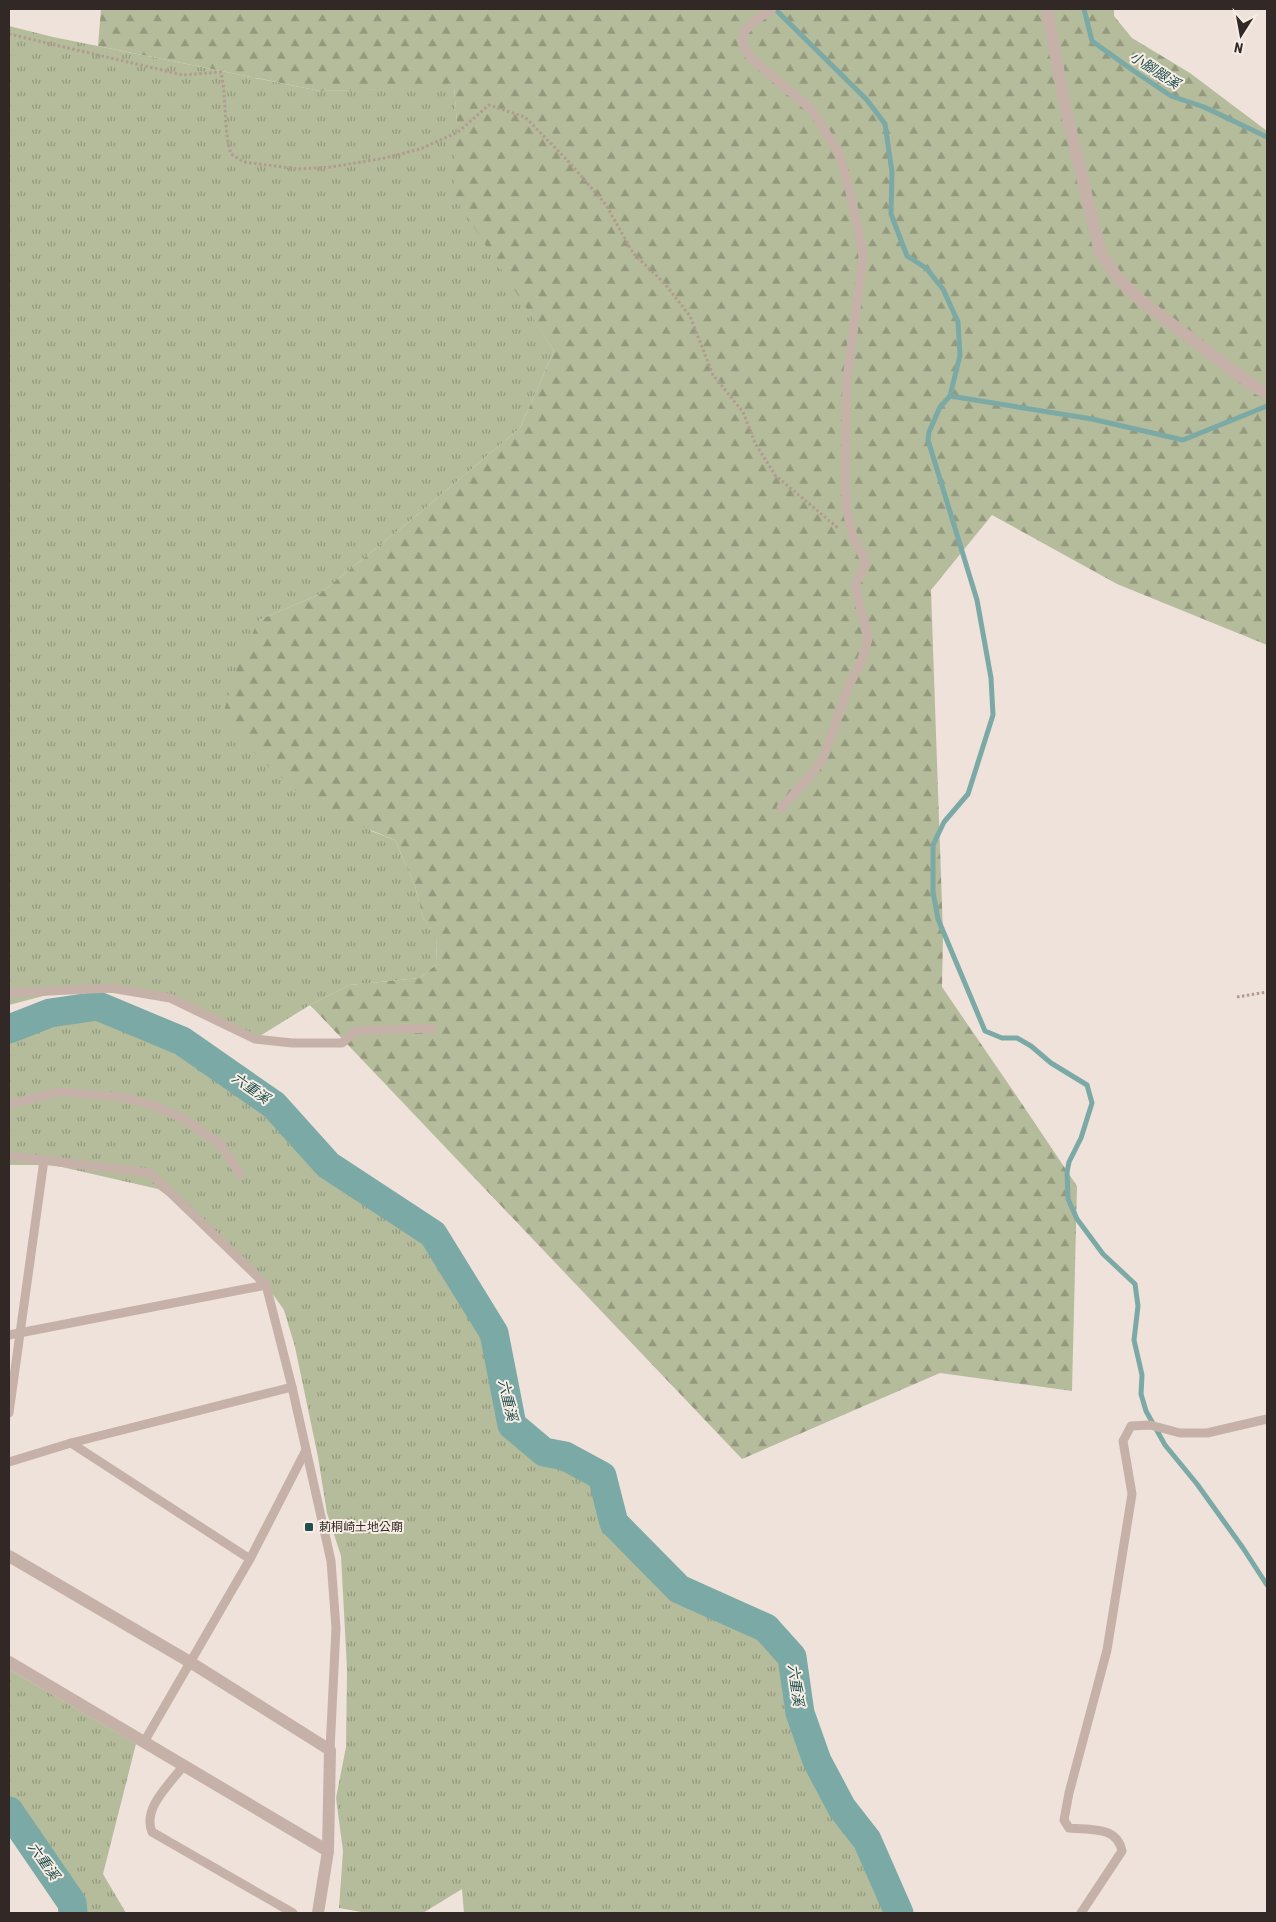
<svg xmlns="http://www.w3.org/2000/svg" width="1276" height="1922" viewBox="0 0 1276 1922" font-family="'Roboto Condensed','Noto Sans TC',sans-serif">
	<defs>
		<pattern id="grass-tufts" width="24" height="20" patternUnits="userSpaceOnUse" patternTransform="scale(1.25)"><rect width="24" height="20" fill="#b5bc9b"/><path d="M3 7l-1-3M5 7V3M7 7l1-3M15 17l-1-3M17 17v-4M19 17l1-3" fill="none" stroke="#94997e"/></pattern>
		<pattern id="forest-firs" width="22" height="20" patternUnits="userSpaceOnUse" patternTransform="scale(1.25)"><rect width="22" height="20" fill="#b5bc9b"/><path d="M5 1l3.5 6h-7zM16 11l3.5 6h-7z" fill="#94997e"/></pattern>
	</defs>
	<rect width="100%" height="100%" fill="#efe2da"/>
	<g fill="url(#grass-tufts)">
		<polygon points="9,26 53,37 320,91 454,87 457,123 512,284 554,351 520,428 416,516 318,595 259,620 371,831 395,840 415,886 423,918 436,935 437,964 420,978 349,985 310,1005 255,1039 170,998 70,989 9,1005"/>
		<polygon points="98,1006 182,1041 274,1105 328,1165 433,1234 494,1333 512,1425 544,1452 565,1456 602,1476 614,1523 679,1589 766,1628 792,1657 800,1713 817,1761 842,1808 867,1840 899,1913 464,1913 462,1889 423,1913 367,1913 339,1908 343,1851 336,1798 346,1747 347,1669 341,1556 327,1513 318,1457 295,1347 284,1310 267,1286 197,1217 158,1189 53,1165 9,1165 9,1029 50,1013"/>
		<polygon points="9,1669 136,1744 103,1874 126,1913 73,1913 72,1903 9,1811"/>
	</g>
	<polygon fill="url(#forest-firs)" points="101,9 1114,9 1114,16 1132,38 1190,73 1267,131 1267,645 1117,584 992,515 931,590 943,934 942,987 1020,1101 1077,1186 1072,1391 940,1373 742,1459 310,1005 349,985 420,978 437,964 436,936 423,918 415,886 395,840 316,808 259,758 222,718 238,663 259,620 318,595 416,516 520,428 554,351 453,195 457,123 454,88 320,91 98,46"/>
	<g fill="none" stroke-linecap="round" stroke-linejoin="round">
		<g stroke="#7ba9a5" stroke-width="5">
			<polyline points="775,9 867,100 885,124 892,172 891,214 907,256 926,268 943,289 958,322 960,355 950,396 940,407 929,432 928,440 977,600 991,678 993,715 968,794 944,822 933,845 933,892 938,919 985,1031 1002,1038 1017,1038 1031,1046 1051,1063 1087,1085 1092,1103 1081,1138 1069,1162 1067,1172 1068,1199 1077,1219 1103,1254 1135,1284 1138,1306 1134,1340 1142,1375 1141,1394 1146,1411 1165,1445 1197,1484 1243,1548 1267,1585"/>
			<polyline points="1084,9 1092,41 1131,69 1171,96 1204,107 1267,137"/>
			<polyline points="950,396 1092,419 1183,440 1267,406"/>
		</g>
		<g stroke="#7ba9a5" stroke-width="29">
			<polyline points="9,1029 50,1013 98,1006 182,1041 274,1105 328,1165 433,1234 494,1333 512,1425 544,1452 565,1456 602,1476 614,1523 679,1589 766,1628 792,1657 800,1713 817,1761 842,1808 867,1840 899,1913"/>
			<polyline points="9,1811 72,1903 73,1913"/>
		</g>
		<g stroke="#b19b91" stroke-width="3" stroke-dasharray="2.5 2.5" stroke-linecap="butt">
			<path d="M9 34 183 75 221 72C227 99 223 127 231 154L244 162 298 169 331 167 385 158 420 149 458 132 489 105 525 117 569 162 606 205 633 253 665 284 690 316 713 375 743 412 755 443 775 475 838 528"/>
			<polyline points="1237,997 1267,992"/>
		</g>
		<g stroke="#c5b1a7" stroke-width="9">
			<polyline points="772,9 753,22 744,32 742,43 751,58 813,111 839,154 850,192 859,233 863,256 847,379 845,482 847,511 853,537 866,562 855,585 868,639 861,662 850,683 823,758 811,775 781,808"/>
			<polyline points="9,993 111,988 170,998 255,1039 292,1043 342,1043 356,1031 432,1028"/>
			<polyline points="9,1104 60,1092 121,1097 152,1105 182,1118 219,1143 240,1174"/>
			<polyline points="9,1156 150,1173 266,1285 292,1387 331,1561 336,1628 330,1750"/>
			<polyline points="9,1335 266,1285"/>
			<polyline points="9,1413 44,1160"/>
			<polyline points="71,1443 250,1559"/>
			<polyline points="9,1462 71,1443 292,1387"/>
			<polyline points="144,1742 250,1559 306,1450"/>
			<path d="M184 1765C170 1784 142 1808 152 1832L293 1913"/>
			<path d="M1081 1913 1122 1851C1117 1826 1091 1830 1069 1828L1064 1820 1069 1793 1107 1650 1132 1494 1123 1441 1131 1426 1150 1425 1180 1433H1207L1267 1419"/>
		</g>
		<polyline stroke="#c5b1a7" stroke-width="12" points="9,1662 328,1851"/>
		<g stroke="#c5b1a7" stroke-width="12">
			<polyline points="1047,9 1065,106 1100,252 1117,277 1139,299 1232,370 1260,390 1267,393"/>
			<polyline points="9,1556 190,1662 330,1750 328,1851 318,1913"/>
		</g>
	</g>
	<rect fill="#20504d" stroke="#f7ede5" stroke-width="2" x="304" y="1522" width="10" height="10" rx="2.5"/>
	<g text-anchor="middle" stroke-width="4" stroke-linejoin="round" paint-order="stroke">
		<g font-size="12" fill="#322927" stroke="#f7ede5" text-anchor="start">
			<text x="319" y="1531">莿桐崎土地公廟</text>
		</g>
		<g font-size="14" font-style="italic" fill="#20504d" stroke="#f7ede5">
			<text transform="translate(1155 70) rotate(33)" y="5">小腳腿溪</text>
			<text transform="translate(251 1088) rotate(35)" y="5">六重溪</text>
			<text transform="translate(508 1400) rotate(77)" y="5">六重溪</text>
			<text transform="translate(796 1685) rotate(82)" y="5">六重溪</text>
			<text transform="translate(44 1861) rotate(55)" y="5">六重溪</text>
		</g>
	</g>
	<rect width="1276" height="1922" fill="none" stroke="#322927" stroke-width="20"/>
	<g transform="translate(1241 35) rotate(191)" stroke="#f7ede5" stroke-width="4" paint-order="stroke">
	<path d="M0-4L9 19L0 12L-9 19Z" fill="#322927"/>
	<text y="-8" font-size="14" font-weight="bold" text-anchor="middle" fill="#322927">N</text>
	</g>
</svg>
